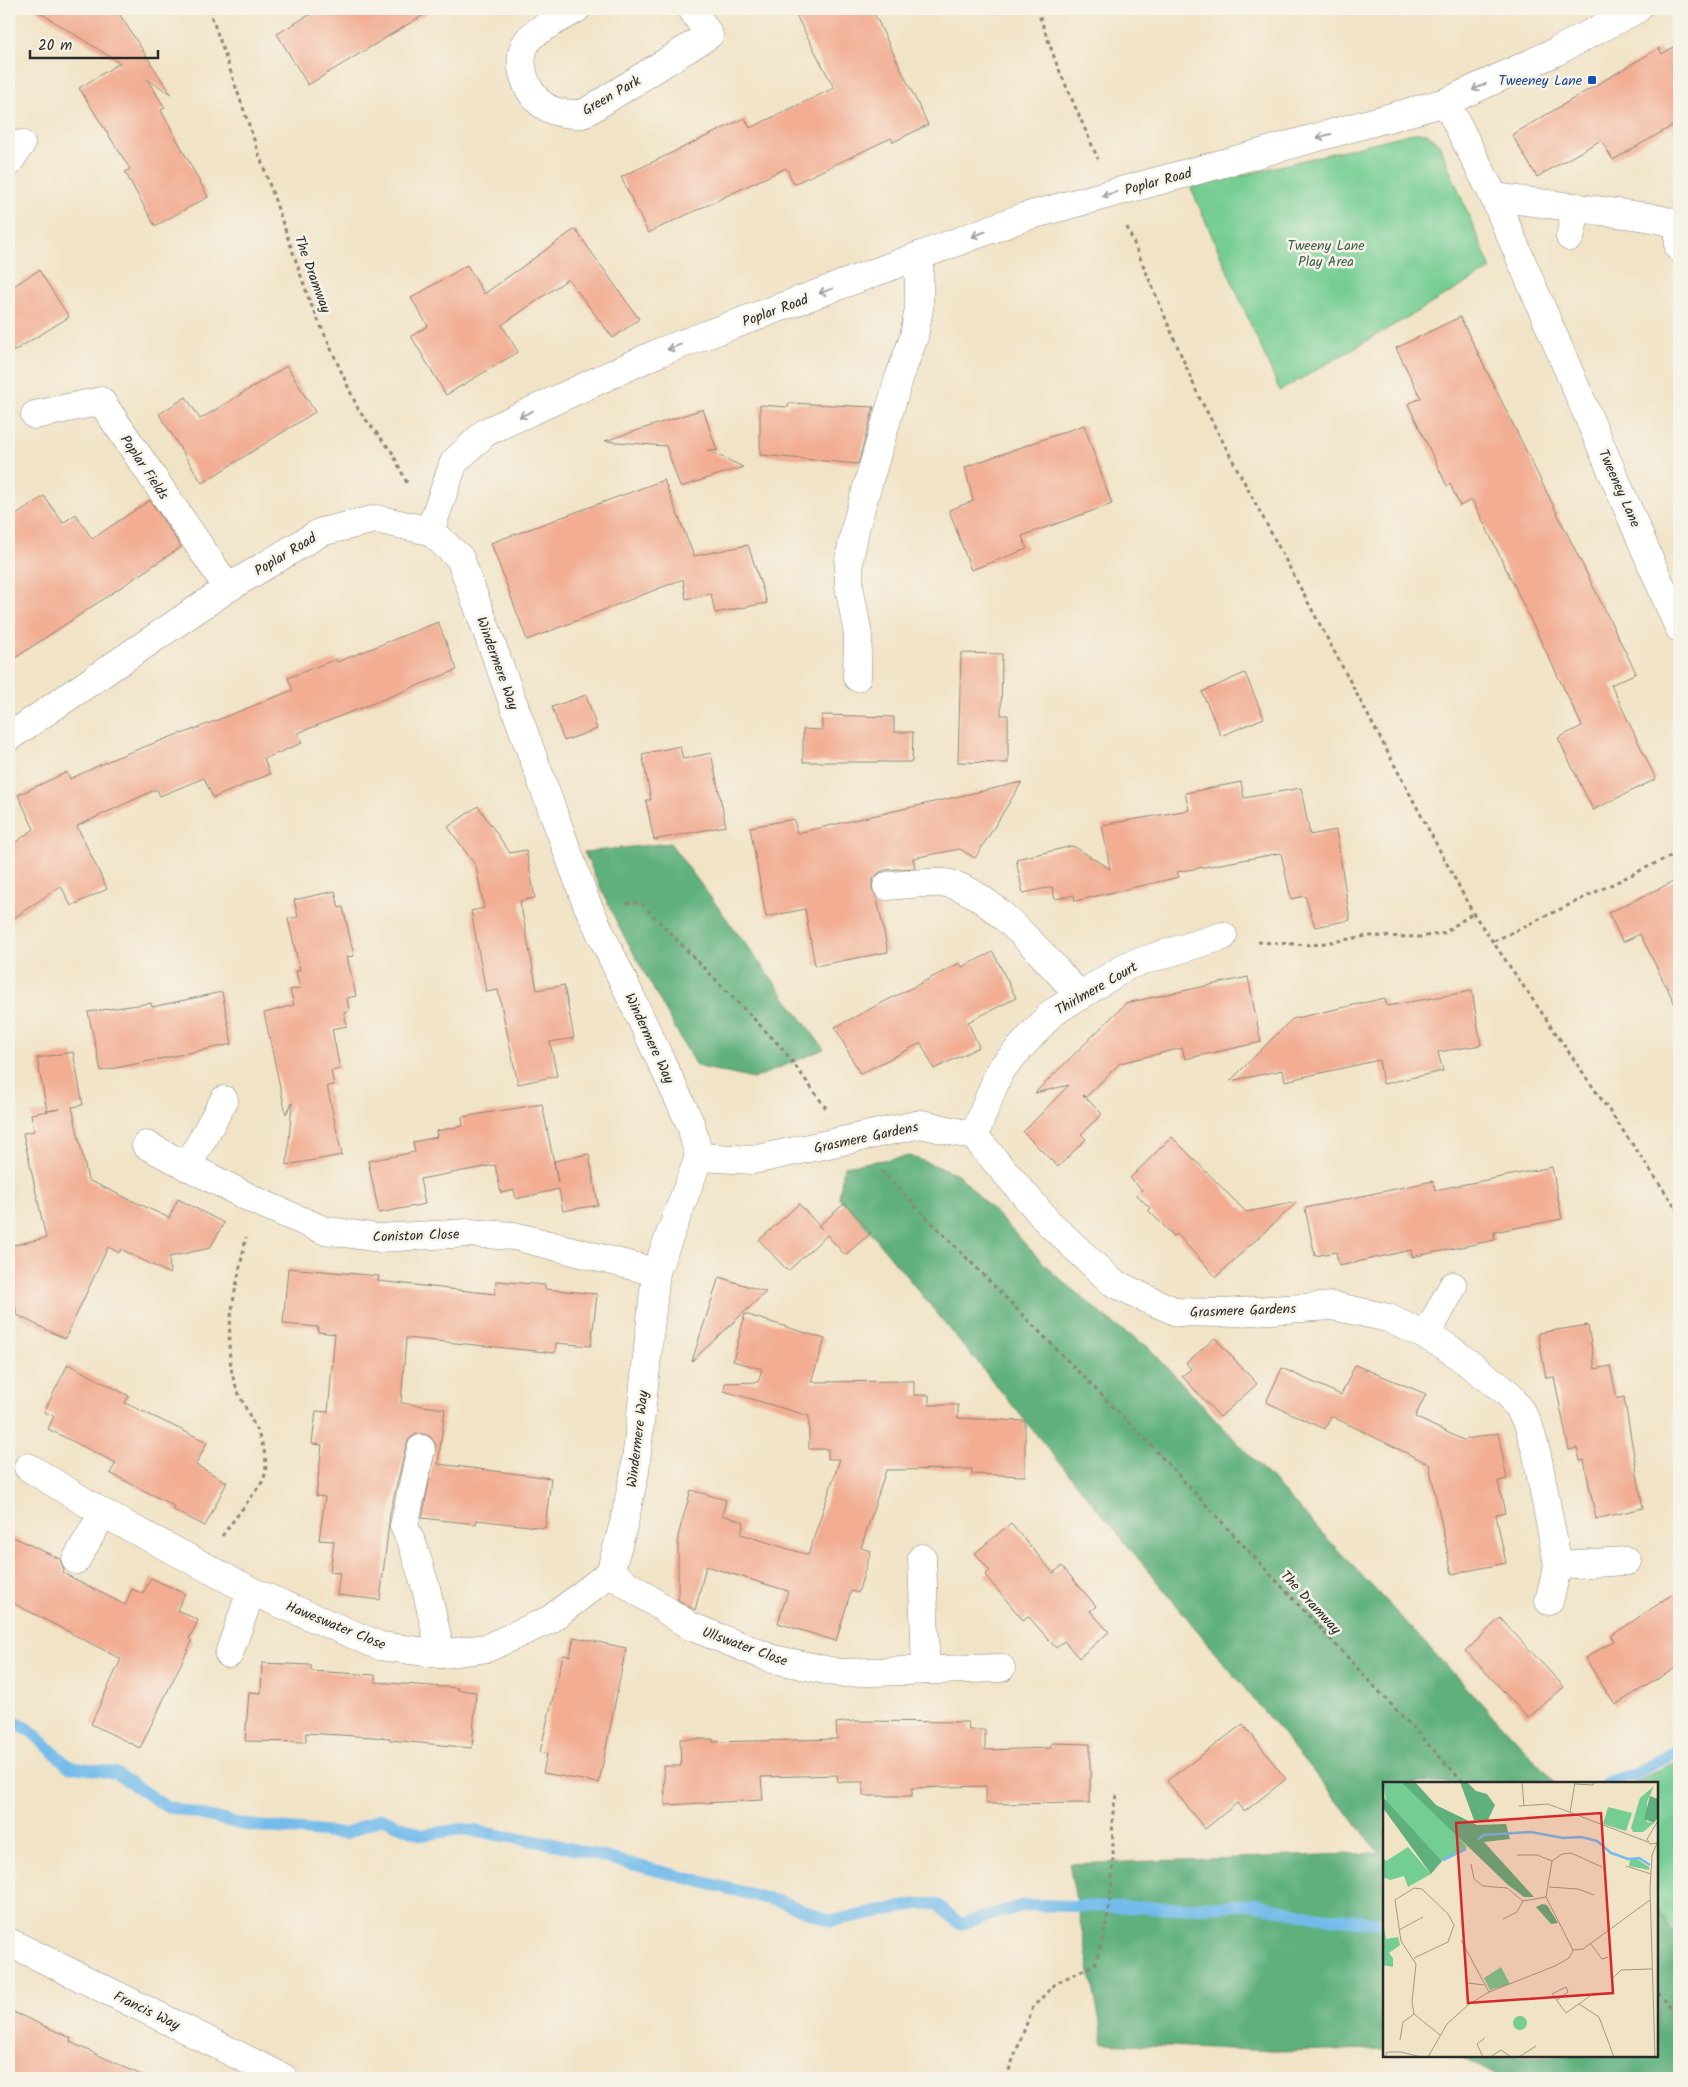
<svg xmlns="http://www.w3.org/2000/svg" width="1688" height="2087" viewBox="0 0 1688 2087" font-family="Kalam,sans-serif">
	<rect width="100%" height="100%" fill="#f7f3e8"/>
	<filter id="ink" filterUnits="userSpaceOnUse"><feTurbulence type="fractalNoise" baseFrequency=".02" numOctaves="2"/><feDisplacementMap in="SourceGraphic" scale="10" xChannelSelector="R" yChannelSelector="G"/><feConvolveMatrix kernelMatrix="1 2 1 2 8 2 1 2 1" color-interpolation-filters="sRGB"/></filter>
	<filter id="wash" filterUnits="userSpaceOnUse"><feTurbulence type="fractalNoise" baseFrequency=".0096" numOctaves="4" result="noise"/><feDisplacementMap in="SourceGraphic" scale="20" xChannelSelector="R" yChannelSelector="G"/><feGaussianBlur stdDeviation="1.12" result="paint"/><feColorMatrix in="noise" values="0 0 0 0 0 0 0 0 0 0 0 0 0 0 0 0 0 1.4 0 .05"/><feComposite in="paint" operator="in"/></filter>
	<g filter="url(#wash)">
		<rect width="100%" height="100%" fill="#f1e3c6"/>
		<g fill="#74cd93" stroke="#507c5f">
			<polygon points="1413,133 1427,133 1439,144 1491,269 1280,391 1191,188"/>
			<polygon points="1679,1760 1679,1940 1657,1911 1657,1783 1633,1783"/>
		</g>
		<g fill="#5fb07d" stroke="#456e54">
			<polygon points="670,843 824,1049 753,1079 696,1066 618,925 584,852"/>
			<polygon points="910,1156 958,1174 1053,1273 1117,1327 1147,1346 1556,1783 1384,1783 1384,2049 1273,2051 1104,2043 1069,1864 1380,1853 871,1233 839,1198 844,1166"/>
			<polygon points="1657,1911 1679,1940 1679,2078 1501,2078 1459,2056 1657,2056"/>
		</g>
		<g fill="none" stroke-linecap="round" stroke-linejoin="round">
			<g stroke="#73bbeb" stroke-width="12">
				<polyline points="9,1718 31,1731 68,1766 116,1773 165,1806 245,1825 345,1834 381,1818 422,1835 462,1829 553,1844 785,1903 831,1921 918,1904 937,1904 960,1924 1025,1905 1181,1908 1254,1904 1312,1916 1384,1924"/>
				<polyline points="1606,1783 1633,1775 1679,1749"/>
			</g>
		</g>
		<g id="blocks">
			<g fill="#f2ad93">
				<polygon points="34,9 116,9 171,94 147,79 165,108 161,110 208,197 155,226 125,172 130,169 79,88 120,63"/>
				<polygon points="319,9 433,9 308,85 277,34"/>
				<polygon points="793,9 872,9 928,125 893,142 891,138 794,184 786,168 648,233 621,177 745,118 750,128 834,88"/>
				<polygon points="1679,44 1679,122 1613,160 1601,140 1537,177 1512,135 1659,48 1662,54"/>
				<polygon points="575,229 639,319 613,338 568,279 502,325 518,352 446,395 411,336 428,326 411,298 467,265 484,294"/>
				<polygon points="39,270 69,317 9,354 9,289"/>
				<polygon points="1460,317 1636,673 1611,685 1656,779 1593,810 1558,738 1582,726 1479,513 1472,500 1460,506 1450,484 1447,486 1408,404 1421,398 1396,348"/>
				<polygon points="287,366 315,412 202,483 159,414 186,397 200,419"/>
				<polygon points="789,403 874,407 858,464 760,455 760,405 788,407"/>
				<polygon points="703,409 717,451 707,450 743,467 680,487 666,446 605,441"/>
				<polygon points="1084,425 1112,504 1022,536 1027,549 971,570 949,510 973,501 965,467"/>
				<polygon points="664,480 694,556 748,545 767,603 715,613 711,594 686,599 683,579 527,640 491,543"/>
				<polygon points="44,496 63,523 76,514 92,539 150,500 181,547 9,662 9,520"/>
				<polygon points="438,622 457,670 298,733 302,743 264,759 270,774 213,798 204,778 160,796 157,789 77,826 107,889 71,906 61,886 9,921 9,847 34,829 18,795 67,772 70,779 115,758 181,733 182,734 293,690 288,678 336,659 337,662"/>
				<polygon points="961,653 1002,654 1001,715 1008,715 1008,763 958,762"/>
				<polygon points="1245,673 1264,718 1221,736 1202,692"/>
				<polygon points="586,695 597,729 564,741 552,707"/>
				<polygon points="822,715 894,717 894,732 913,732 912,762 803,762 803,729 822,730"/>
				<polygon points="680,746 683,759 711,753 726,826 654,840 646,800 651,800 642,754"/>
				<polygon points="1022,782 975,858 960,849 913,858 915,868 885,870 879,873 873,879 872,888 877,898 888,952 815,966 805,909 766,917 750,827 794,819 797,833"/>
				<polygon points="1241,782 1244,798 1301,788 1310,835 1336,830 1350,920 1315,927 1305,896 1291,899 1281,853 1177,872 1179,877 1075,901 1074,895 1055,899 1052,887 1023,893 1016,859 1073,846 1110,869 1102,825 1189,810 1185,793"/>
				<polygon points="478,806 510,853 526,850 535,898 520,901 537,990 564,985 574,1038 550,1042 557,1076 518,1084 498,990 486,992 471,911 484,908 476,866 448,827"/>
				<polygon points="1679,879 1679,1012 1640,934 1623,942 1608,913"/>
				<polygon points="335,891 339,908 343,907 354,956 347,957 356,996 347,998 349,1011 344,1013 347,1026 332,1029 340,1069 331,1071 334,1085 327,1086 342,1155 287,1165 292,1103 286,1114 264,1013 294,1005 290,990 300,988 296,971 300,970 288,919 298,917 294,900"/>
				<polygon points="993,952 1016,998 968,1022 979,1047 934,1069 921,1043 860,1074 835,1027 960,963 962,967"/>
				<polygon points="1248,977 1261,1042 1185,1059 1182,1048 1120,1063 1085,1098 1083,1095 1102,1114 1081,1134 1086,1139 1058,1167 1023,1132 1069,1085 1035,1093 1126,1003"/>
				<polygon points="1472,991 1481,1045 1438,1052 1443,1071 1383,1084 1379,1060 1285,1081 1283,1070 1230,1081 1292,1019 1385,998 1387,1006"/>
				<polygon points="222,992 232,1044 101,1071 88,1012 151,1003 152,1007"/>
				<polygon points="73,1052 83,1105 72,1107 88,1180 169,1218 178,1199 224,1223 210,1248 169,1257 170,1274 121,1249 119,1253 108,1247 65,1339 17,1315 14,1300 9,1301 9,1246 46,1238 23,1133 34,1131 31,1114 60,1109 47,1111 37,1058"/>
				<polygon points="542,1104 558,1183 554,1161 589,1154 598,1205 563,1211 559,1189 516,1199 514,1190 501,1193 495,1165 420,1179 425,1204 379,1213 368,1161 415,1152 413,1142 437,1137 436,1131 463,1126 462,1117"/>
				<polygon points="1172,1137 1246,1212 1297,1202 1216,1277 1177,1234 1174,1236 1148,1210 1150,1208 1137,1195 1142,1190 1130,1178"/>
				<polygon points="1552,1167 1562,1219 1494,1232 1495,1240 1412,1257 1411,1250 1339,1266 1336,1252 1315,1256 1305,1208 1433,1181 1435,1190"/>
				<polygon points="845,1203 871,1233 845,1255 827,1235 788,1271 759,1240 799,1204 822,1229 819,1226"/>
				<polygon points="288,1268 379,1276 378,1281 495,1294 496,1281 545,1285 545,1289 597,1294 591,1346 556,1343 555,1353 406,1338 401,1403 445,1409 438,1464 551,1478 545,1528 477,1520 476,1524 422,1518 436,1445 431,1437 424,1434 416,1434 409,1439 406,1446 390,1514 380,1600 337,1595 340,1573 330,1572 334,1541 319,1540 325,1497 316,1496 322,1445 312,1444 316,1411 328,1412 335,1334 318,1332 318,1327 283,1324"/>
				<polygon points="719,1277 766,1292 692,1361"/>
				<polygon points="745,1314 825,1339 811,1382 914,1381 914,1395 929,1395 929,1405 958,1405 958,1418 1025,1421 1025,1476 972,1474 972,1469 886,1470 861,1548 871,1551 858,1593 851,1591 836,1641 778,1623 788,1591 706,1566 695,1610 678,1600 678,1536 691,1490 726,1500 722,1515 744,1522 741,1534 808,1555 840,1459 828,1459 828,1449 809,1449 809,1416 724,1391 725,1383 758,1382 762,1369 733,1361"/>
				<polygon points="1588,1325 1595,1369 1610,1366 1617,1399 1624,1397 1643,1508 1596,1519 1584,1460 1580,1461 1577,1448 1569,1450 1554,1377 1546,1378 1538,1333"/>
				<polygon points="1215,1338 1257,1384 1220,1417 1182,1376 1191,1369 1186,1363"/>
				<polygon points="68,1364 129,1396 125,1403 207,1442 196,1465 227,1482 205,1526 172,1509 174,1506 110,1473 116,1463 48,1429 54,1416 44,1412"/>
				<polygon points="1355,1365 1426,1394 1415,1417 1463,1440 1498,1433 1507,1479 1498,1481 1505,1513 1496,1515 1506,1563 1452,1574 1429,1464 1331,1416 1325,1429 1266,1402 1282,1368 1341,1395"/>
				<polygon points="1011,1523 1053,1573 1062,1566 1096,1606 1090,1611 1109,1632 1079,1658 1064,1641 1056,1648 1028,1616 1023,1620 985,1575 990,1571 975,1553"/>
				<polygon points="9,1535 60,1559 64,1570 63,1573 125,1605 132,1589 143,1594 151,1578 185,1594 177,1610 198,1620 189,1639 192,1641 140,1748 91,1724 121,1659 9,1601"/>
				<polygon points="1679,1590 1679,1666 1615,1705 1585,1658 1614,1641 1611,1636"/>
				<polygon points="1500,1618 1564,1687 1528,1718 1466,1651"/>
				<polygon points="574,1637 626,1648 599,1783 543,1773 547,1754 540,1752 563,1655 570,1656"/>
				<polygon points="262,1663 311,1665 311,1671 375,1675 375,1682 458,1688 458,1690 476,1692 472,1748 390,1740 390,1738 306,1733 306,1742 245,1741 249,1692 261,1693"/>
				<polygon points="853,1721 968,1722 969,1730 985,1730 985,1750 1051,1748 1051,1743 1090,1744 1090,1803 986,1804 986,1786 912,1788 912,1796 863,1796 863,1782 838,1782 837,1775 761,1777 763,1800 665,1805 664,1766 681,1766 680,1739 713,1739 713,1742 837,1739 836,1723"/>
				<polygon points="1243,1724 1286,1779 1244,1812 1237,1803 1205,1829 1167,1781"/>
				<polygon points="9,2010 71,2038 70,2042 148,2078 9,2078"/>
			</g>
		</g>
	</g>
	<g filter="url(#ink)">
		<use href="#blocks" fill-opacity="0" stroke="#8e8778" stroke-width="1"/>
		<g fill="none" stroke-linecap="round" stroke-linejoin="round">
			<g stroke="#8e8778" stroke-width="29">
				<g id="minor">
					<path d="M576 9C566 15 533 32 528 40 514 59 525 92 543 105 555 114 569 114 583 114L709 35 692 9"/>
					<polyline points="1446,102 1494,197 1679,628"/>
					<polyline points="9,162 21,144"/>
					<polyline points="1206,168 1446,102 1555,52 1637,9"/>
					<polyline points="1494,197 1648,217 1679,224"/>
					<polyline points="1679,224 1679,248"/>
					<polyline points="1570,237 1577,207"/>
					<polyline points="35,415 101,401 228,588"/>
					<polyline points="430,531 460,558 586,902 691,1125 699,1157 656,1272 635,1471 624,1523 610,1573"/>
					<polyline points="430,531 454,462 486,432 660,352 1024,217"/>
					<polyline points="857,677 858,635 849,585 849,560 856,525 899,378 914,337 919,308 919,256"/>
					<polyline points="9,737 228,588 321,532 376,519 430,531"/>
					<path d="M887 886C905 885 925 882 944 883 987 886 1051 965 1080 996"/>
					<polyline points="974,1136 1000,1070 1052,1013 1129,965 1223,936"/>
					<polyline points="146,1145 254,1200 323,1230 379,1238 469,1233 514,1236 656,1272"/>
					<polyline points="699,1157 753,1160 921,1124 974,1136 1048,1222 1112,1282 1147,1299 1177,1312 1222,1313 1333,1306 1388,1318 1426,1336 1447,1347 1509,1394 1528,1423 1537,1455 1558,1565 1549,1601"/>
					<polyline points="187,1167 224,1100"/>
					<polyline points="1426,1336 1453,1286"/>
					<polyline points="421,1449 404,1526 413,1546 426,1588 441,1654"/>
					<polyline points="28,1467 103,1513 251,1591 380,1646 441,1654 487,1648 551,1619 610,1573"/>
					<polyline points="922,1558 926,1670"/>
					<polyline points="76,1560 103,1513"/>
					<polyline points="1558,1565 1627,1561"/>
					<polyline points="610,1573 690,1626 773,1659 840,1673 1001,1668"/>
					<polyline points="229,1654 251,1591"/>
					<polyline points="9,1942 284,2078"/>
				</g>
			</g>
			<g stroke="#8e8778" stroke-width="3" stroke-dasharray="4 4" stroke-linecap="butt">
				<polyline points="209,9 310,302 359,411 392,452 407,483"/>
				<polyline points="1037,9 1057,65 1098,159"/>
				<polyline points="1127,227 1198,395 1473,913 1679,1212"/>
				<polyline points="626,903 641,903 783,1049 826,1108"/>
				<polyline points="1494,941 1679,852"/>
				<polyline points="1258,942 1313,945 1367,936 1420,937 1444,933 1473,913"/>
				<polyline points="881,1171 1142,1436 1464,1783"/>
				<path d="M222 1536 263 1481C276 1447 241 1410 233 1377 222 1331 238 1282 246 1237"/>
				<polyline points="1657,1992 1679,2016"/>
				<path d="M1006 2078 1033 2007 1056 1983 1095 1964C1106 1933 1111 1898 1113 1865 1114 1837 1109 1821 1117 1792"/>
			</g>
			<use href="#minor" stroke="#fff" stroke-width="28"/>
			<g stroke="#8e8778" stroke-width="29" stroke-linecap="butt">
				<polyline id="minor-bridge" points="1024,217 1206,168"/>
			</g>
			<use href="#minor-bridge" stroke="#fff" stroke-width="28"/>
		</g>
		<defs><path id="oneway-shaft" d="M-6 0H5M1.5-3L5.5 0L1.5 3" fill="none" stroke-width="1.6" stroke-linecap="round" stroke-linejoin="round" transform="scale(1.25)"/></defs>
		<g stroke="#a0a0a0">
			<use href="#oneway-shaft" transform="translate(1479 87) rotate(155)"/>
			<use href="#oneway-shaft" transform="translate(1324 136) rotate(165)"/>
			<use href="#oneway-shaft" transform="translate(1109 194) rotate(165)"/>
			<use href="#oneway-shaft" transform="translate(979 234) rotate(159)"/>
			<use href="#oneway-shaft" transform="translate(826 291) rotate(160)"/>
			<use href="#oneway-shaft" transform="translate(674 347) rotate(159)"/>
			<use href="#oneway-shaft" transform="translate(526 414) rotate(155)"/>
		</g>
	</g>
	<rect fill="#1a4fb4" stroke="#f7f3e8" stroke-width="2" x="1587" y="75" width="10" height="10" rx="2.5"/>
	<g text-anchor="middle" stroke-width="5" stroke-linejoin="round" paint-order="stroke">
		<g font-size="14" fill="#164399" stroke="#f7f3e8" text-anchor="end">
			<text x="1582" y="85">Tweeney Lane</text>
		</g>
		<g font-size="14" fill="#2b2b2b" stroke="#f7f3e8">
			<text transform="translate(611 95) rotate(-30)" y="5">Green Park</text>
			<text transform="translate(1158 181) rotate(-15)" y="5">Poplar Road</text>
			<text transform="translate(313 274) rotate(70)" y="5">The Dramway</text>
			<text transform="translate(775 310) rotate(-20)" y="5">Poplar Road</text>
			<text transform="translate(145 467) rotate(56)" y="5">Poplar Fields</text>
			<text transform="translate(1620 488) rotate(66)" y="5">Tweeney Lane</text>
			<text transform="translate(285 554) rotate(-31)" y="5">Poplar Road</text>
			<text transform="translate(498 663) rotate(70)" y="5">Windermere Way</text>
			<text transform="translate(1096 988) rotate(-30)" y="5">Thirlmere Court</text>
			<text transform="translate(650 1038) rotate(65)" y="5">Windermere Way</text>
			<text transform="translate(866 1137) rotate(-12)" y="5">Grasmere Gardens</text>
			<text transform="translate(416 1235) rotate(-2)" y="5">Coniston Close</text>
			<text transform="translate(1243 1310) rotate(-2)" y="5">Grasmere Gardens</text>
			<text transform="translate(637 1439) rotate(-83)" y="5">Windermere Way</text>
			<text transform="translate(1311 1602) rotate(47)" y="5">The Dramway</text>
			<text transform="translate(336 1625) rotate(22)" y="5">Haweswater Close</text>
			<text transform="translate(745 1646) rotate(20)" y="5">Ullswater Close</text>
			<text transform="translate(147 2010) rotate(26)" y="5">Francis Way</text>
		</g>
		<g font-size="14" fill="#415c4a" stroke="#f7f3e8">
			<text x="1326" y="250">Tweeny Lane<tspan x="1326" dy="16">Play Area</tspan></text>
		</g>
	</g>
	<g transform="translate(1383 1782)">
		<rect width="275" height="275" fill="#f1e3c6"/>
		<path d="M0 0H18L59 36 84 65 59 79 3 19ZM271 4 264 20V40L271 41 260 50H250L248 46 257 16ZM225 25 249 31 243 49 220 42ZM25 65 48 92 25 105 21 94 7 98 0 95V75L3 79ZM254 77 266 85V88L246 84 247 78ZM0 141 3 157 15 155 17 163 6 171 10 176V185L0 183ZM118 185 127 202 107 208 101 196ZM130 241a7 7 0 1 1 14 0a7 7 0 1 1-14 0Z" fill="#74cd93"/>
		<path d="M18 0H32L53 23 94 43 123 42 127 57 101 60 151 115H141L124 102ZM77 0H84L93 9 104 12 112 23 105 38H91ZM267 14 275 17V35L271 41 261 37ZM0 15 59 79 48 92 0 26ZM159 122 164 123 175 141 168 142 153 125Z" fill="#5fb07d"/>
		<path fill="none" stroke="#73bbeb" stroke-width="2.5" d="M95 58 100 53 148 50 180 56 198 55 214 59 228 71 245 77 256 76 267 83M60 78 83 67"/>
		<path fill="none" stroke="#a29988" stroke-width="1" d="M139 0 141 24M192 2 210 3 212 0M136 24 165 22 265 60M187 31 192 0M274 61 267 62 264 57 275 39M134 73H154L169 79M169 79 163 115 190 168M169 79 179 72 188 71 219 85M88 82 91 97 100 104 124 106 140 119 163 115M243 84 268 92M166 105 195 107 211 113M12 118 18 159 33 182 29 220 31 232 57 253M12 118 31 106 39 107 65 132 71 143 65 160 31 176M120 137 134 130 140 119M16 148 40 135M78 158 106 210M207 161 219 177 225 175M190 168 200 167 267 118M228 198 238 188 269 187M85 201 101 203M174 218 185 210 183 205 169 212 183 231 207 214M196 222 216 235 231 275M17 258 20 240 31 232M2 275 4 270H18L38 275M45 275 64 242 85 223 106 210 172 184 186 176 190 168M100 275 94 262 102 256M107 275 118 268 128 275M136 275 153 264M272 275 267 107 269 73 275 59"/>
		<path fill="#d62828" fill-opacity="0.15" stroke="#d62828" stroke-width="2.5" d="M218 31 230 211 85 221 73 41Z"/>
		<rect width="275" height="275" fill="none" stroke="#2b2b2b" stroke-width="2.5"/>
	</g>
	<rect width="1688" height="2087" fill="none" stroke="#f7f3e8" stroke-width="30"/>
	<path d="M30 50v8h128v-8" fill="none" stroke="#2b2b2b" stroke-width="2.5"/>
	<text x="38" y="50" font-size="15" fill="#2b2b2b" stroke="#f7f3e8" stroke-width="4" paint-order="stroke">20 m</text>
</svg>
